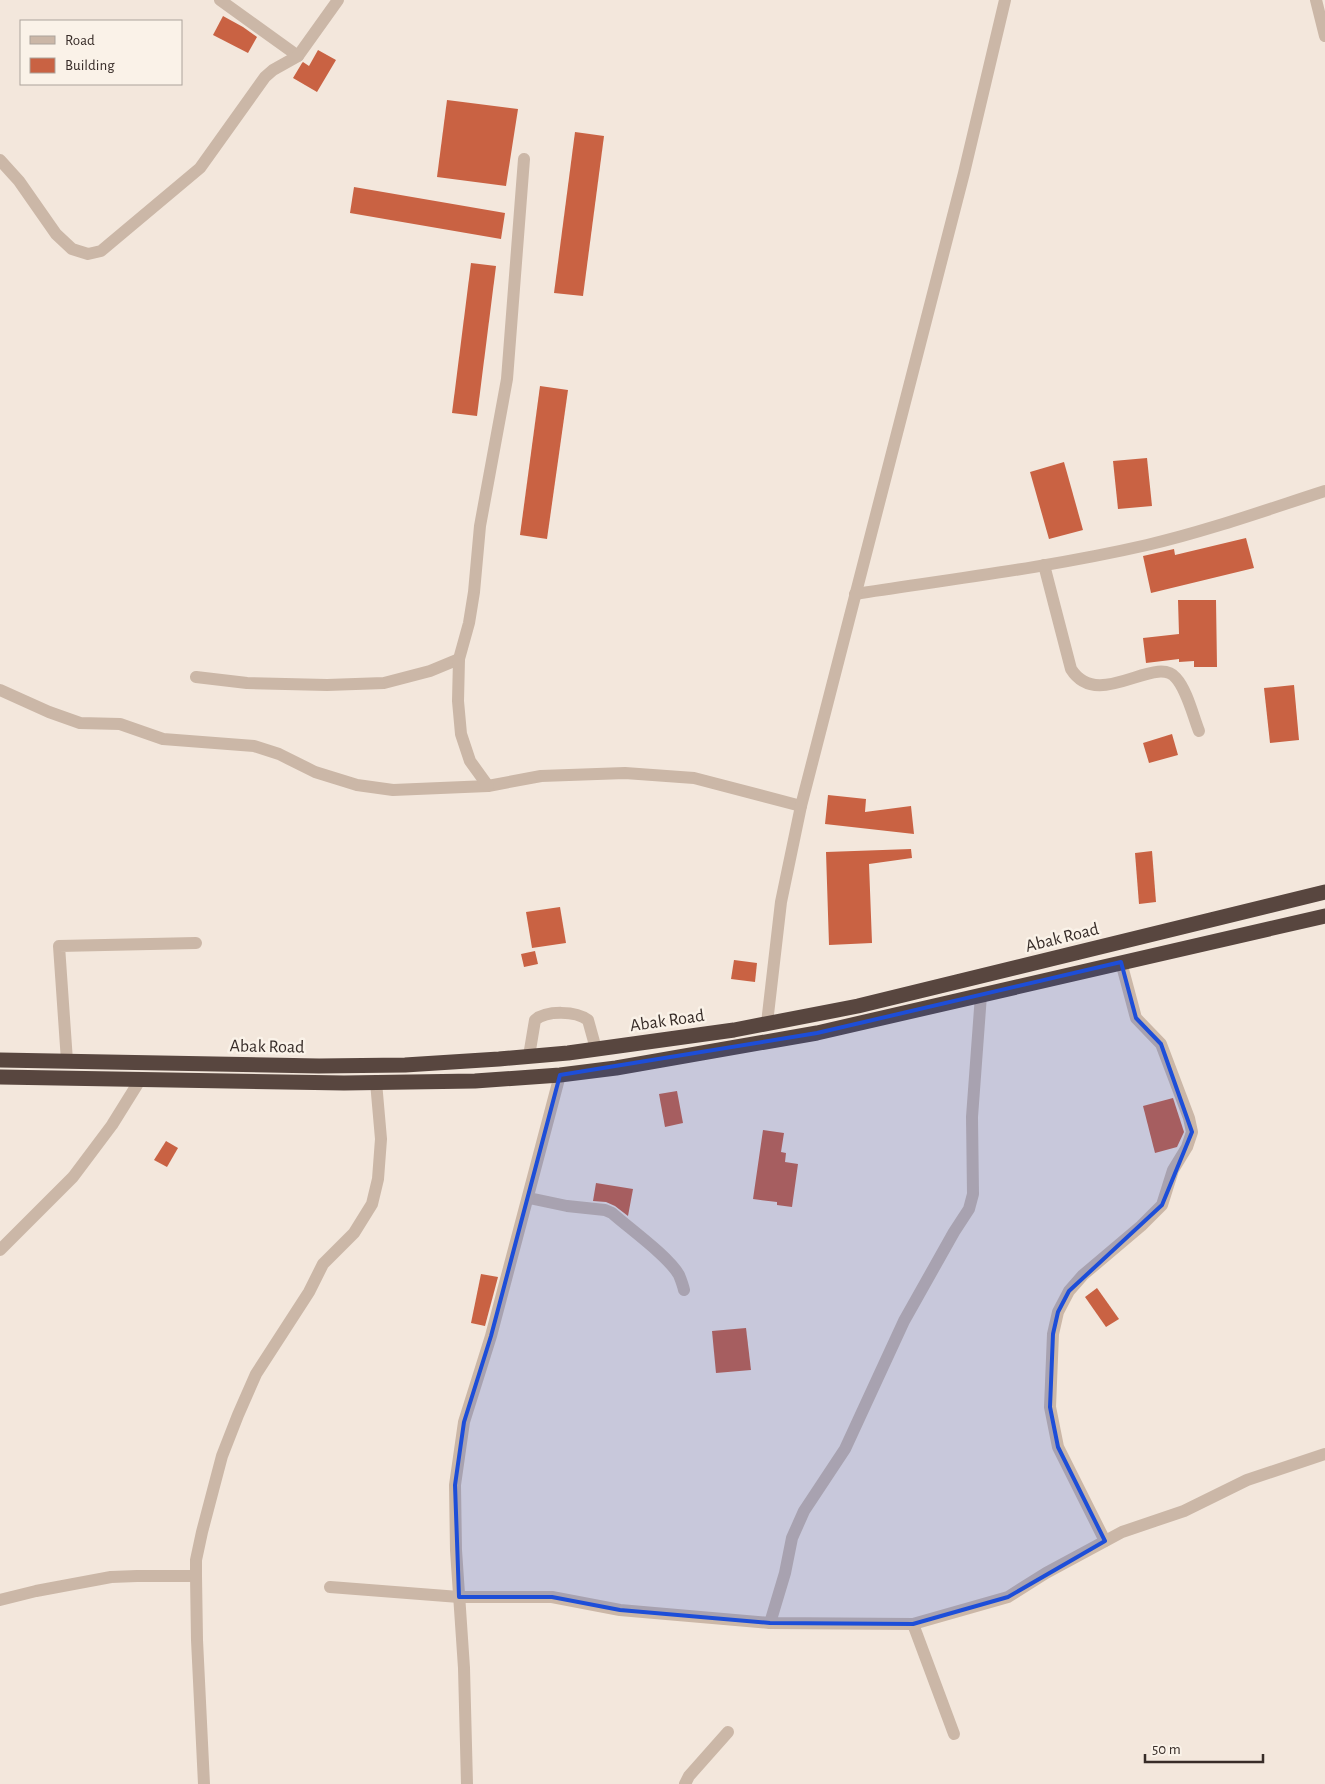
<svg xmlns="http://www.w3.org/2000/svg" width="1325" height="1784" viewBox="0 0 1325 1784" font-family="'Alegreya Sans',sans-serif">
	<rect width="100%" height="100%" fill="#f3e7dc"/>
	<g fill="#c96243">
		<polygon points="223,16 243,27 257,37 248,53 213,35"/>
		<polygon points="318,50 336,60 317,92 293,78 302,63 303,62 309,66"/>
		<polygon points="447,100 518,109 506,186 437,177"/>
		<polygon points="575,132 604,136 583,296 554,293"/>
		<polygon points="354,187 505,213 501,239 350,213"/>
		<polygon points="471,263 496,266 477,416 452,413"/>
		<polygon points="540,386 568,390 547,539 520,535"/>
		<polygon points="1147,458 1152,506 1118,509 1113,461"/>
		<polygon points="1064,462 1083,530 1049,539 1030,472"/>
		<polygon points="1246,538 1254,568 1151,593 1143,556 1174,549 1175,555"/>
		<polygon points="1178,600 1216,600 1217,667 1194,667 1194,661 1179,662 1179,659 1146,663 1143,638 1179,634"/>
		<polygon points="1294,685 1299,740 1270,743 1264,688"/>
		<polygon points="1172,734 1178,755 1149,763 1143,743"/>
		<polygon points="828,795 866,799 865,812 911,806 914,834 825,824"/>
		<polygon points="911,849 912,858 869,864 872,943 829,945 826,852"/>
		<polygon points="1152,851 1156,902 1139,904 1135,853"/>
		<polygon points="560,907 566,943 532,948 526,912"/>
		<polygon points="535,951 538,964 524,967 521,954"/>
		<polygon points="734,960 757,963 755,982 731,979"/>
		<polygon points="677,1091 683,1123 665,1127 659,1094"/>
		<polygon points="1173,1098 1184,1132 1177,1147 1155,1153 1143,1106"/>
		<polygon points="763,1130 784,1133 781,1152 786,1153 785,1162 798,1164 792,1207 777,1205 777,1202 753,1199"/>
		<polygon points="166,1141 178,1148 167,1167 154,1160"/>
		<polygon points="596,1183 633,1189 628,1216 615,1206 606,1202 593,1201"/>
		<polygon points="481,1274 498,1277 485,1326 471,1323"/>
		<polygon points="1097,1288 1119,1319 1106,1327 1085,1297"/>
		<polygon points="746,1328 751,1370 716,1373 712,1331"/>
	</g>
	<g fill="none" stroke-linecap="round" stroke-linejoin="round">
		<g stroke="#cbb7a7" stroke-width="12">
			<polyline points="220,0 298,56"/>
			<polyline points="1316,0 1325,36"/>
			<polyline points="0,160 19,181 56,234 72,249 88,254 101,251 200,168 265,77 273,70 298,56 338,0"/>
			<path d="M1044 565 1071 669C1098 712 1156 653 1176 678 1187 690 1193 716 1199 731"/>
			<path d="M855 594C953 579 1051 567 1147 545 1207 531 1266 510 1325 491"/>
			<polyline points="196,677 247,683 327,685 384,683 430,671 459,659"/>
			<polyline points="0,690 49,712 80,723 120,724 163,739 254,746 279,754 315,772 357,785 393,790 488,786 541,776 625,773 694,778 801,806"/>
			<polyline points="488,786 470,761 461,734 458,701 459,659 469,623 474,592 480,526 507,379 524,159"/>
			<polyline points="767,1023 781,902 801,806 964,173 1005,0"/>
			<path d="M529 1056 535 1020C547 1010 576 1011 588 1020L596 1049"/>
			<polyline points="67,1061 59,946 196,943"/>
			<path d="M529 1198 567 1206 605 1210 612 1213C630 1229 668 1256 679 1275 681 1280 683 1285 684 1290"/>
			<polyline points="0,1250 73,1177 112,1125 140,1080"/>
			<polyline points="1105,1541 1058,1447 1050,1407 1053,1334 1058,1312 1069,1291 1083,1275 1141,1226 1162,1205 1173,1170 1187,1147 1192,1132 1189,1118 1161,1044 1136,1018 1121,962"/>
			<polyline points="330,1587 459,1597 552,1597 620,1610 770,1623 913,1624 1008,1597 1046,1573 1122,1532 1184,1511 1247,1480 1325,1454"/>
			<polyline points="0,1600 36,1591 111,1577 137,1576 196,1576"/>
			<polyline points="770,1623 785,1573 792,1538 804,1511 845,1449 904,1321 954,1232 969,1209 973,1194 972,1117 981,995"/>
			<polyline points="913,1624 954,1734"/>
			<polyline points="204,1784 197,1640 196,1576 196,1560 202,1532 222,1456 238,1415 256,1374 309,1292 323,1264 354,1233 372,1204 378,1179 381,1139 376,1082"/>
			<polyline points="467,1784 464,1668 456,1550 455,1485 464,1422 491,1336 560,1075"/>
			<polyline points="685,1784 689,1776 728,1732"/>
		</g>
		<g stroke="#58463f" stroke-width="15">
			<polyline points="0,1060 319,1066 405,1065 499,1059 568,1053 734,1030 858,1006 1325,892"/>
			<polyline points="0,1077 344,1083 475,1081 560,1075 616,1068 817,1033 1325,916"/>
		</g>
	</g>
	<path fill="#1d4ed8" fill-opacity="0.2" stroke="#1d4ed8" stroke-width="4" stroke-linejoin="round" d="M1121 962 1136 1018 1161 1044 1192 1132 1162 1205 1069 1291 1058 1312 1053 1334 1050 1407 1058 1447 1105 1541 1008 1597 913 1624 770 1623 620 1610 552 1597H459L455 1485 464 1422 491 1336 560 1075 817 1033Z"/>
	<g text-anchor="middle" stroke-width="5" stroke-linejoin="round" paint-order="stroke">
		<g font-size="18" fill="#372c28" stroke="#faf2e8">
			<text transform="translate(1062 937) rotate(-14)" y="6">Abak Road</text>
			<text transform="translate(667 1020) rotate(-8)" y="6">Abak Road</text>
			<text transform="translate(267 1046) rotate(1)" y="6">Abak Road</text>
		</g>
	</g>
	<rect x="20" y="20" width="162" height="65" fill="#faf2e8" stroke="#aca39b"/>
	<rect x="30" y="36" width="25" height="8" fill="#cbb7a7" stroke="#aca39b"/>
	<text x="65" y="45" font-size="15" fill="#372c28">Road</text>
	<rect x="30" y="58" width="25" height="15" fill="#c96243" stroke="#aca39b"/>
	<text x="65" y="70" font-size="15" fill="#372c28">Building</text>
	<path d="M1145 1754v8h118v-8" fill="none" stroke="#372c28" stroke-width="2.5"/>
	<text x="1152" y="1754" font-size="15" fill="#372c28" stroke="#faf2e8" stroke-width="4" paint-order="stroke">50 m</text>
</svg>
